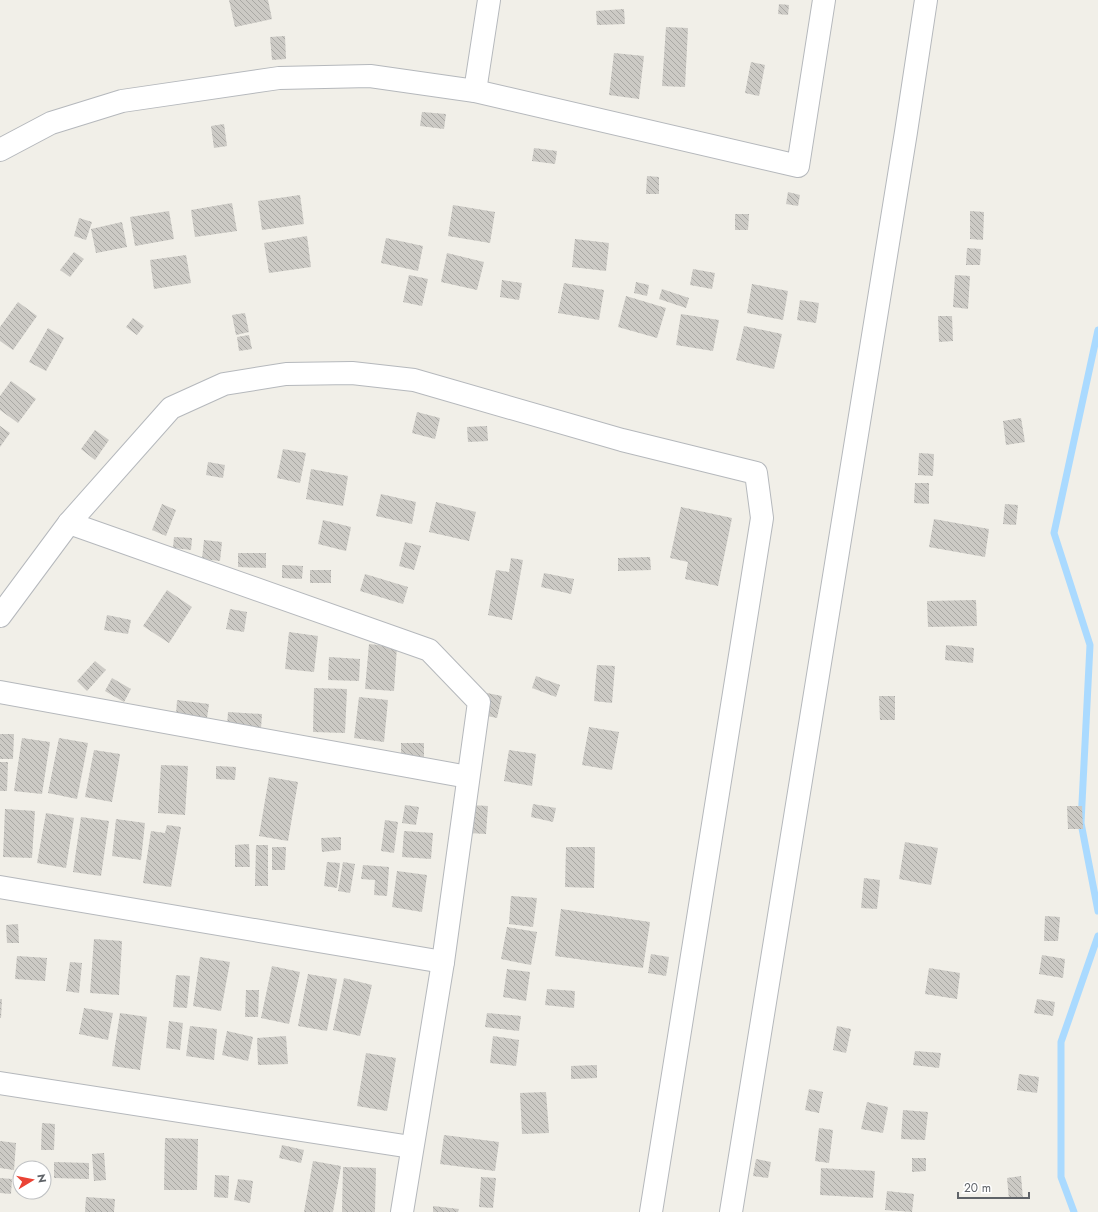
<svg xmlns="http://www.w3.org/2000/svg" width="1098" height="1212" viewBox="0 0 1098 1212" font-family="Jost,sans-serif">
	<defs>
		<pattern id="building-back-hatch" width="6" height="6" patternUnits="userSpaceOnUse"><rect width="6" height="6" fill="#cccac5"/><path d="M-1 5l2 2M0 0l6 6M5-1l2 2" fill="none" stroke="#a9a8a4"/></pattern>
	</defs>
	<rect width="100%" height="100%" fill="#f1efe8"/>
	<g fill="none" stroke-linecap="round" stroke-linejoin="round">
		<g stroke="#aadaff" stroke-width="7">
			<polyline points="1098,330 1054,533 1090,645 1081,823 1098,911"/>
			<polyline points="1074,1212 1061,1177 1061,1042 1098,936"/>
		</g>
	</g>
	<g fill="url(#building-back-hatch)">
		<polygon points="229,0 268,0 272,19 235,27"/>
		<polygon points="779,4 789,5 788,15 778,14"/>
		<polygon points="624,9 625,24 597,25 596,11"/>
		<polygon points="666,27 688,28 685,87 662,86"/>
		<polygon points="285,36 286,59 272,60 270,37"/>
		<polygon points="614,53 644,56 639,99 609,95"/>
		<polygon points="751,62 765,65 759,96 745,93"/>
		<polygon points="422,112 446,114 444,129 420,126"/>
		<polygon points="224,124 227,146 214,148 211,126"/>
		<polygon points="534,148 557,151 555,164 532,161"/>
		<polygon points="647,176 659,177 659,194 646,194"/>
		<polygon points="788,192 800,195 798,206 786,204"/>
		<polygon points="300,195 304,224 262,230 258,201"/>
		<polygon points="232,203 237,231 195,237 191,210"/>
		<polygon points="453,205 495,212 490,243 448,236"/>
		<polygon points="169,211 174,239 135,246 130,217"/>
		<polygon points="970,211 984,212 983,240 970,239"/>
		<polygon points="735,214 749,214 748,230 735,230"/>
		<polygon points="79,218 92,222 86,240 74,236"/>
		<polygon points="122,222 127,247 96,253 91,229"/>
		<polygon points="307,236 311,267 269,273 264,243"/>
		<polygon points="386,238 423,246 418,271 381,263"/>
		<polygon points="575,239 609,243 606,271 572,267"/>
		<polygon points="967,248 981,249 980,265 966,265"/>
		<polygon points="74,252 84,259 70,277 60,270"/>
		<polygon points="447,253 484,262 477,290 441,282"/>
		<polygon points="186,255 191,283 154,289 150,260"/>
		<polygon points="693,269 715,273 712,289 690,285"/>
		<polygon points="409,275 428,279 422,306 403,302"/>
		<polygon points="955,275 970,276 968,309 953,307"/>
		<polygon points="502,280 522,283 519,300 500,297"/>
		<polygon points="636,282 649,285 647,296 634,293"/>
		<polygon points="564,283 604,290 599,320 558,313"/>
		<polygon points="752,284 788,291 783,320 747,313"/>
		<polygon points="662,289 689,298 686,308 659,299"/>
		<polygon points="626,296 666,308 657,338 618,327"/>
		<polygon points="800,300 819,303 816,323 797,320"/>
		<polygon points="18,302 37,316 13,350 0,341 0,327"/>
		<polygon points="245,313 249,332 236,335 232,315"/>
		<polygon points="681,314 719,320 713,351 676,345"/>
		<polygon points="938,316 952,316 953,341 939,342"/>
		<polygon points="133,318 144,326 137,335 126,327"/>
		<polygon points="744,326 782,334 774,369 736,360"/>
		<polygon points="48,328 64,338 46,371 29,362"/>
		<polygon points="249,335 252,349 239,351 237,337"/>
		<polygon points="11,381 36,399 18,423 0,410 0,396"/>
		<polygon points="417,412 440,418 435,439 412,433"/>
		<polygon points="1021,418 1025,442 1006,445 1003,421"/>
		<polygon points="0,426 10,433 0,447"/>
		<polygon points="487,426 488,441 468,442 467,427"/>
		<polygon points="95,430 109,440 95,460 81,449"/>
		<polygon points="283,449 306,453 300,483 277,478"/>
		<polygon points="919,453 934,454 933,476 918,475"/>
		<polygon points="208,462 225,465 223,478 206,475"/>
		<polygon points="311,469 348,476 343,506 306,499"/>
		<polygon points="915,483 929,483 929,504 914,503"/>
		<polygon points="381,494 416,502 412,524 376,516"/>
		<polygon points="436,502 476,512 469,541 429,532"/>
		<polygon points="162,504 176,510 166,536 152,530"/>
		<polygon points="1005,504 1018,505 1016,525 1003,524"/>
		<polygon points="681,507 732,518 718,586 685,579 688,562 670,558"/>
		<polygon points="934,519 989,529 985,557 929,547"/>
		<polygon points="323,520 351,527 346,551 318,544"/>
		<polygon points="174,537 192,538 191,550 173,548"/>
		<polygon points="204,540 222,542 220,561 202,559"/>
		<polygon points="405,542 421,546 414,570 399,566"/>
		<polygon points="238,553 266,553 266,568 238,567"/>
		<polygon points="650,557 651,570 618,571 618,558"/>
		<polygon points="511,558 523,560 512,620 488,615 496,570 509,572"/>
		<polygon points="282,565 303,566 302,579 282,578"/>
		<rect x="310" y="570" width="21" height="13"/>
		<polygon points="544,573 574,579 571,594 541,587"/>
		<polygon points="365,574 408,587 403,604 360,591"/>
		<polygon points="167,590 192,607 169,643 143,626"/>
		<polygon points="976,600 977,626 928,627 927,601"/>
		<polygon points="230,609 247,612 244,632 226,629"/>
		<polygon points="107,615 131,620 128,634 104,630"/>
		<polygon points="289,632 318,636 314,672 285,669"/>
		<polygon points="369,644 397,647 394,691 365,689"/>
		<polygon points="946,645 974,648 973,663 945,660"/>
		<polygon points="329,657 360,659 359,681 328,680"/>
		<polygon points="95,661 106,670 87,691 77,681"/>
		<polygon points="597,665 615,666 612,703 594,701"/>
		<polygon points="536,676 560,685 556,697 532,688"/>
		<polygon points="112,678 131,689 124,702 105,691"/>
		<polygon points="314,688 347,689 345,733 313,732"/>
		<polygon points="487,693 502,696 497,718 482,715"/>
		<polygon points="879,696 895,696 895,720 880,720"/>
		<polygon points="359,697 388,700 384,742 354,738"/>
		<polygon points="177,700 209,704 207,718 176,715"/>
		<polygon points="228,712 262,714 261,729 227,727"/>
		<polygon points="589,727 619,732 612,770 582,765"/>
		<polygon points="0,734 14,734 13,759 0,759"/>
		<polygon points="22,738 50,742 42,794 14,791"/>
		<polygon points="59,738 88,743 77,799 48,793"/>
		<rect x="401" y="743" width="23" height="14"/>
		<polygon points="94,750 120,754 112,802 85,797"/>
		<polygon points="509,750 536,754 532,786 504,781"/>
		<polygon points="0,762 8,762 7,791 0,791"/>
		<polygon points="161,765 188,766 185,815 158,813"/>
		<polygon points="216,766 236,767 235,780 216,779"/>
		<polygon points="269,777 298,782 288,841 259,836"/>
		<polygon points="533,804 556,808 553,822 531,817"/>
		<polygon points="405,805 419,807 416,825 402,823"/>
		<polygon points="471,805 488,806 486,834 469,833"/>
		<polygon points="1067,806 1082,806 1083,829 1068,829"/>
		<polygon points="5,809 35,811 32,858 3,857"/>
		<polygon points="46,813 74,818 66,868 37,863"/>
		<polygon points="81,817 109,821 101,876 73,872"/>
		<polygon points="116,819 145,823 141,860 112,856"/>
		<polygon points="385,820 398,822 394,853 381,851"/>
		<polygon points="167,825 181,827 171,887 143,883 151,831 165,833"/>
		<polygon points="404,831 433,833 431,859 402,857"/>
		<polygon points="341,837 341,850 322,852 321,838"/>
		<polygon points="905,842 938,848 931,885 899,879"/>
		<polygon points="249,844 250,867 235,867 235,845"/>
		<polygon points="256,845 268,845 268,886 255,886"/>
		<polygon points="272,847 286,847 285,870 272,870"/>
		<polygon points="566,847 595,847 594,888 565,887"/>
		<polygon points="327,862 340,863 337,888 324,886"/>
		<polygon points="343,862 355,864 350,893 338,891"/>
		<polygon points="363,865 389,867 387,896 374,895 375,880 361,879"/>
		<polygon points="397,871 427,875 422,912 392,907"/>
		<polygon points="864,878 880,880 877,909 861,908"/>
		<polygon points="511,896 537,898 533,927 509,924"/>
		<polygon points="561,909 650,922 643,968 555,956"/>
		<polygon points="1045,916 1060,917 1058,941 1044,941"/>
		<polygon points="18,924 19,943 7,943 6,925"/>
		<polygon points="507,927 537,932 531,965 501,959"/>
		<polygon points="94,939 122,941 119,995 90,993"/>
		<polygon points="651,954 669,957 666,976 648,973"/>
		<polygon points="1042,955 1065,959 1063,978 1039,974"/>
		<polygon points="17,956 47,958 45,981 15,979"/>
		<polygon points="200,957 230,962 221,1011 193,1006"/>
		<polygon points="70,962 82,963 79,993 66,991"/>
		<polygon points="272,966 300,972 289,1024 261,1018"/>
		<polygon points="929,968 960,973 957,999 925,994"/>
		<polygon points="507,969 530,972 526,1001 503,997"/>
		<polygon points="308,974 337,979 327,1031 298,1026"/>
		<polygon points="176,975 190,976 187,1008 173,1007"/>
		<polygon points="344,978 372,985 360,1036 333,1030"/>
		<polygon points="547,989 575,991 574,1008 545,1005"/>
		<polygon points="246,990 259,990 258,1017 245,1017"/>
		<polygon points="0,999 2,999 1,1018 0,1018"/>
		<polygon points="1037,999 1055,1002 1053,1016 1034,1013"/>
		<polygon points="84,1008 113,1013 108,1040 79,1034"/>
		<polygon points="120,1013 147,1017 140,1070 112,1066"/>
		<polygon points="487,1013 521,1016 519,1031 485,1027"/>
		<polygon points="169,1021 183,1023 180,1050 166,1048"/>
		<polygon points="190,1026 217,1029 214,1060 186,1056"/>
		<polygon points="837,1026 851,1029 846,1053 833,1050"/>
		<polygon points="227,1031 253,1037 248,1061 222,1055"/>
		<polygon points="286,1036 288,1064 258,1065 257,1038"/>
		<polygon points="493,1036 519,1040 516,1066 490,1063"/>
		<polygon points="915,1051 941,1053 939,1068 913,1065"/>
		<polygon points="366,1053 396,1058 387,1111 357,1106"/>
		<polygon points="597,1065 597,1078 571,1079 571,1066"/>
		<polygon points="1019,1074 1039,1077 1037,1093 1017,1090"/>
		<polygon points="809,1089 823,1092 819,1113 805,1110"/>
		<polygon points="546,1092 549,1133 522,1134 520,1093"/>
		<polygon points="867,1102 888,1107 883,1133 861,1129"/>
		<polygon points="903,1110 928,1112 925,1140 901,1139"/>
		<polygon points="42,1123 55,1124 54,1150 41,1150"/>
		<polygon points="819,1128 833,1130 829,1163 815,1161"/>
		<polygon points="444,1135 499,1142 495,1171 440,1164"/>
		<polygon points="165,1138 198,1139 197,1190 164,1190"/>
		<polygon points="0,1141 16,1143 14,1170 0,1168"/>
		<polygon points="282,1145 304,1150 301,1163 279,1158"/>
		<polygon points="104,1153 106,1180 94,1181 92,1154"/>
		<polygon points="912,1158 926,1158 926,1171 912,1172"/>
		<polygon points="756,1159 771,1162 768,1178 753,1176"/>
		<polygon points="313,1161 341,1166 333,1212 304,1212"/>
		<polygon points="54,1162 89,1163 89,1179 54,1178"/>
		<polygon points="343,1167 376,1168 375,1212 342,1212"/>
		<polygon points="821,1168 875,1171 873,1198 820,1195"/>
		<polygon points="215,1175 229,1176 228,1198 214,1197"/>
		<polygon points="1021,1176 1023,1199 1009,1199 1007,1178"/>
		<polygon points="481,1177 496,1178 493,1208 479,1207"/>
		<polygon points="0,1178 12,1179 11,1194 0,1193"/>
		<polygon points="238,1179 253,1181 250,1203 234,1200"/>
		<polygon points="887,1191 914,1194 912,1212 885,1210"/>
		<polygon points="86,1197 115,1199 114,1212 85,1212"/>
		<polygon points="433,1206 459,1209 458,1212 433,1212"/>
	</g>
	<g fill="none" stroke-linecap="round" stroke-linejoin="round">
		<g stroke="#b5b8bc" stroke-width="24">
			<g id="street">
				<polyline points="475,91 489,0"/>
				<polyline points="0,150 51,123 122,101 279,78 370,76 475,91 798,166 824,0"/>
				<polyline points="69,523 429,650 479,702 443,962 402,1212"/>
				<polyline points="0,616 69,523 171,408 224,384 286,374 352,373 414,380 622,440 756,473 762,518 651,1212"/>
				<polyline points="0,692 468,777"/>
				<polyline points="0,887 443,962"/>
				<polyline points="0,1083 411,1147"/>
				<polyline points="731,1212 906,132 926,0"/>
			</g>
		</g>
		<use href="#street" stroke="#fff" stroke-width="22"/>
	</g>
	<g transform="translate(32 1180) rotate(80)"><circle r="19" fill="#ffffff" stroke="#bfc1c3"/>
	<path d="M0-3L7 15L0 10L-7 15Z" fill="#ea4335"/>
	<text y="-6" font-size="11" font-weight="bold" text-anchor="middle" fill="#5f6368">N</text>
	</g>
	<path d="M958 1192v6h71v-6" fill="none" stroke="#5f6368" stroke-width="2"/>
	<text x="964" y="1192" font-size="12" fill="#5f6368" stroke="#ffffff" stroke-width="3" paint-order="stroke">20 m</text>
</svg>
